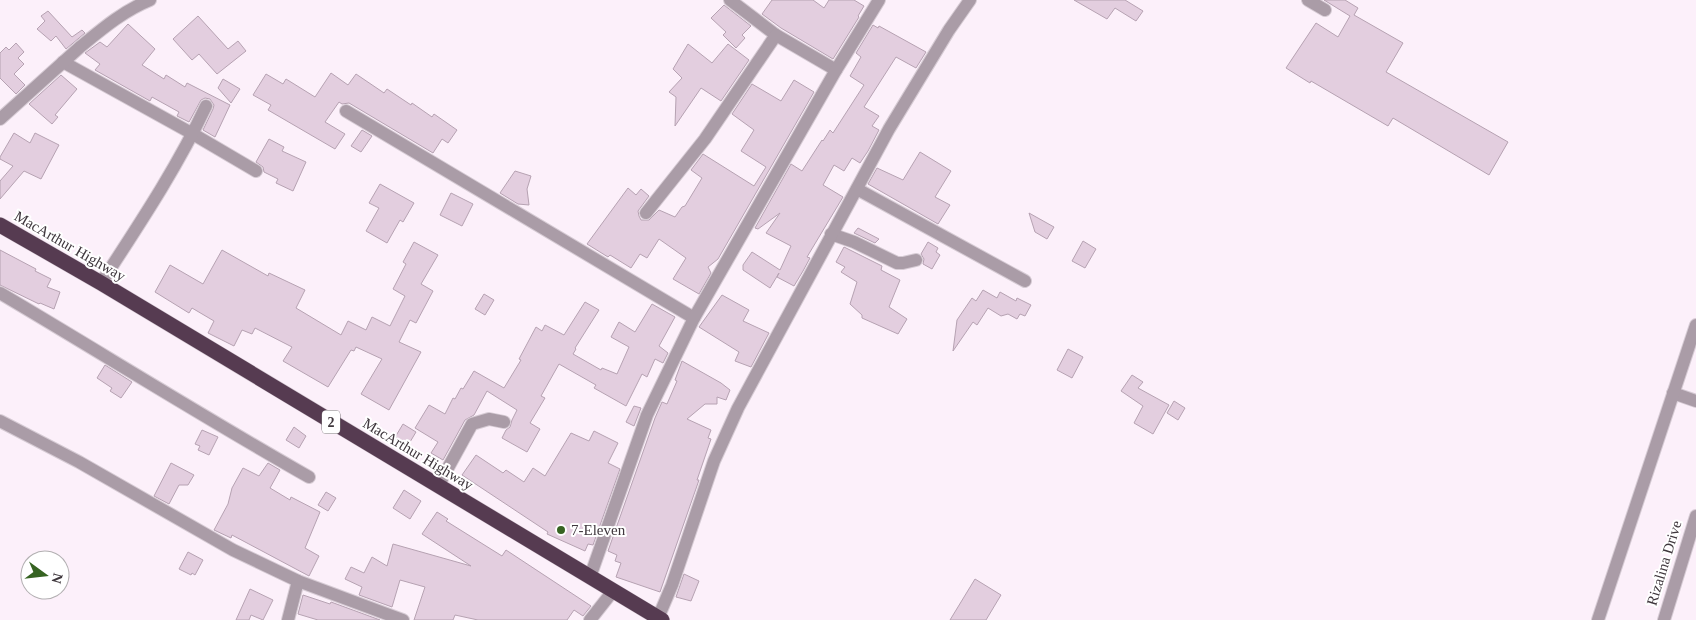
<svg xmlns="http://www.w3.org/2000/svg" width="1696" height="620" viewBox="0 0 1696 620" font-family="'Times New Roman',serif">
	<rect width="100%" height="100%" fill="#fcf0fa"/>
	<g fill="#e3cedf" stroke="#b6a2b2">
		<polygon points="772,0 813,0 824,8 829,0 854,0 864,6 858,16 859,17 833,59 781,28 762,14"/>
		<polygon points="1074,0 1125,0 1143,11 1136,21 1115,8 1107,19"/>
		<polygon points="1324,0 1345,0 1358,8 1354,15 1403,43 1386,72 1508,142 1489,175 1393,118 1388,126 1311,81 1310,83 1286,68 1316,23 1338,37 1350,16"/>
		<polygon points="724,5 751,26 742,35 745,38 736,48 723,35 726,32 711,18"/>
		<polygon points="48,11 72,37 82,30 85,33 66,49 56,36 51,41 37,29 45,21 41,16"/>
		<polygon points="198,16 228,49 238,41 246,51 217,74 199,54 192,60 173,39"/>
		<polygon points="128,24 155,49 142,65 164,79 166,75 185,87 187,83 230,105 215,137 203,130 213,109 214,105 210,99 205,98 201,100 189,122 177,116 179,112 152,97 150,101 95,70 100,64 85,53 100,42 107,47"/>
		<polygon points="873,25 878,28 879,26 926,52 916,68 896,57 864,107 879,116 872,126 879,130 868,151 860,163 852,158 844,171 834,165 823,185 843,197 807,257 810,258 803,271 794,286 777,277 779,273 770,288 743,270 743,265 752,252 780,270 791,246 766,233 780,213 758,229 755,228 791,164 802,171 822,140 823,141 830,130 833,133 864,85 850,76 861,57 856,53"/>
		<polygon points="16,43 24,52 18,58 24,64 14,74 25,85 16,94 0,78 0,53 6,47 9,50"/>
		<polygon points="688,44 712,63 728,44 749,60 721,101 701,88 675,126 676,97 669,92 682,78 673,69"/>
		<polygon points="331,73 348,85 356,74 384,93 387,89 411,105 412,103 432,117 434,114 457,130 448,143 442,139 433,153 349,103 342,104 339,102 325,122 345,134 335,149 268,110 271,105 253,95 266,74 283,84 286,79 315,97"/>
		<polygon points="61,75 77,89 55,115 58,117 52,124 29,104"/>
		<polygon points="223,79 240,89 231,103 218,88"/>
		<polygon points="794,80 814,92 718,259 708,267 711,273 699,294 673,279 686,258 659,239 647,258 640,254 631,268 610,255 608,257 587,244 628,188 636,195 641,189 649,196 638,211 639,216 641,220 649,220 659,210 675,217 682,207 685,206 702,178 691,170 703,154 754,186 766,167 741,151 754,130 732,114 752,84 781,101"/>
		<polygon points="362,130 372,136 361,152 351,146"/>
		<polygon points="14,133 30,143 35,133 59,145 41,179 24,171 0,199 0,181 13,166 0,159 0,157"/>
		<polygon points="269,139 284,147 282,151 306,162 293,191 276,183 278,179 264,172 263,167 256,162"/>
		<polygon points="920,152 951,171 935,197 950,205 938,224 868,184 877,168 903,180"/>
		<polygon points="515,171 531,176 527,189 529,205 518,204 500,193"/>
		<polygon points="380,184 414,203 403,222 400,220 387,243 366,231 379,208 369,203"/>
		<polygon points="451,193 473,204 462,226 440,215"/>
		<polygon points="1029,213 1054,227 1047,239 1035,232"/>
		<polygon points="858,228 879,239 875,243 854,233"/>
		<polygon points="1083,241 1096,249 1085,268 1072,261"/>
		<polygon points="414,242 438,255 421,284 433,291 416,323 410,320 399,342 421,352 389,410 361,394 382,359 356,347 354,351 351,350 328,387 283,361 292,347 255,328 252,334 242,330 234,346 208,333 214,321 192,308 189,313 155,292 170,265 203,284 222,250 268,276 269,273 305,290 296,308 341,335 348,321 366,330 372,317 390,326 405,296 393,289 406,264 403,262"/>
		<polygon points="928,242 938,248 936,252 940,255 932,269 923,264 924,259 921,254"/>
		<polygon points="844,247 882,266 881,270 900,280 889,307 907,319 898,334 862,318 862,315 850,304 857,282 841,272 845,267 836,262"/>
		<polygon points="0,250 36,269 35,271 51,279 47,287 60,292 54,309 40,303 39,304 0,285"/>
		<polygon points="983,290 997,298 1000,292 1016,301 1017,298 1031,305 1025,316 1020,314 1017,319 1008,314 1001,316 988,308 977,325 973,322 953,351 957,320 972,298 976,301"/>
		<polygon points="484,294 494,300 485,315 475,309"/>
		<polygon points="722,295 749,310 743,321 769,333 751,367 735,361 739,352 699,327"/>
		<polygon points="585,302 599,310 575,348 576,349 573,354 601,370 602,368 617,374 629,347 611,337 619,322 635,332 652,304 675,317 659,346 668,353 663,363 655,359 647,377 642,374 626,406 594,388 596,385 559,364 541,396 545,398 530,423 540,429 527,452 502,438 506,430 510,427 512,420 517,410 487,391 474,415 465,420 443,460 431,453 438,442 415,428 429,405 445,414 453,398 455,399 461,388 463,389 474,371 504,388 521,360 519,359 536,327 542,331 545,325 564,335"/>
		<polygon points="1068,349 1083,357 1072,378 1057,370"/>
		<polygon points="682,361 721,383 730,390 726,400 717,397 717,404 705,404 687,419 711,430 708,438 711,439 697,480 699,480 660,592 616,577 621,563 615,561 617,555 608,551 655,418 662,402 667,404 677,381 675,380"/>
		<polygon points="105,365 132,382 121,398 110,391 112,388 97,378"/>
		<polygon points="1132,375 1143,382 1138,388 1169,405 1153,434 1134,423 1143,406 1121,391"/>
		<polygon points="1174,401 1185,408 1178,420 1167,413"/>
		<polygon points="634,406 641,408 634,426 626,422"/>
		<polygon points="403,424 416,432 407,447 394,439"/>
		<polygon points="294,427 306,436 299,448 286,440"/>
		<polygon points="202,430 218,437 209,455 198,450 200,446 195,444"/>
		<polygon points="594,431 618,443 608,463 620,469 593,545 588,544 585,551 547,534 548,532 462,475 476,455 503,473 506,470 524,482 533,468 545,476 571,433 589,441"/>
		<polygon points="171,463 194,475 188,485 179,485 169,504 154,496"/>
		<polygon points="268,463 280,470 270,488 290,500 291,497 320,512 305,548 319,556 309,576 232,535 231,538 214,530 228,504 232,488 243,468 259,476"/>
		<polygon points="404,490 421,501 410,519 393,508"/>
		<polygon points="326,492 336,498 328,511 318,505"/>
		<polygon points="437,512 448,519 446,521 502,556 506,550 591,606 583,616 574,610 567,620 478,620 455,615 453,620 414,620 425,587 400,580 392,607 359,595 362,587 345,579 351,567 364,573 372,557 387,566 393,544 471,566 422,534"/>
		<polygon points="188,552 203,560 195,575 192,573 191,575 179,569"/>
		<polygon points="684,574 699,581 691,601 676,597"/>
		<polygon points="975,579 1001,595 986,620 950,620"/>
		<polygon points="250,589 273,600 263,620 251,615 249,620 236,620"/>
		<polygon points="303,595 330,604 331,602 380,620 318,620 298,614"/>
	</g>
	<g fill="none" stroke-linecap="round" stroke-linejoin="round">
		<g stroke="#d6cbd4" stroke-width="14">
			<g id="minor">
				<polyline points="730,0 776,35 836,70"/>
				<polyline points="1308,0 1325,10"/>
				<polyline points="63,62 193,134 256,171"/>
				<polyline points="346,111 694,318"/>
				<path d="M0 119C27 95 53 71 80 47 102 29 123 11 150 0"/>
				<polyline points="857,189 1025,281"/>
				<polyline points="646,213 705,139 776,35"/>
				<polyline points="831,234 854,242 897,263 903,263 916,260"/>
				<path d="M101 283C138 226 177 168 206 106"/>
				<path d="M0 293C103 354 205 418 309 477"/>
				<polyline points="1673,393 1696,401"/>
				<polyline points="0,421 79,462 233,550 298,581 403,620"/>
				<polyline points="438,486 472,424 489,419 504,422"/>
				<polyline points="590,577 647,415 694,318 836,70 879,0"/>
				<polyline points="658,618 672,585 714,461 738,408 889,129 949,30 970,0"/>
				<polyline points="288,620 298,581"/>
				<polyline points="590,620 613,591"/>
				<polyline points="1598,620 1696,325"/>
				<polyline points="1664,620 1696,516"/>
			</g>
		</g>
		<g stroke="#d6cbd4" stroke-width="16">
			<polyline id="highway" points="0,225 101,283 662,620"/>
		</g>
		<use href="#minor" stroke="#aa9ca7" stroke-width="12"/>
		<use href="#highway" stroke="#563b51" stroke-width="15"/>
	</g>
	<circle fill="#366322" stroke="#fff" stroke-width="2" cx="561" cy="530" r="5"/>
	<g text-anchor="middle" stroke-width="4" stroke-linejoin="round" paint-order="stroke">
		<rect fill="#fff" stroke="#797377" stroke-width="1" x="322" y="410.5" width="18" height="23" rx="4"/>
		<g font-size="14" font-weight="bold" fill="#3f373d">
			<text x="331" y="427">2</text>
		</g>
		<g font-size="15" fill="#3f373d" stroke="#fff">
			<text transform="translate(70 246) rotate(30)" y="5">MacArthur Highway</text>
			<text transform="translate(418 454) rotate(31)" y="5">MacArthur Highway</text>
			<text transform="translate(1664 563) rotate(-73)" y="5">Rizalina Drive</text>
		</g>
		<g font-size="15" fill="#3f373d" stroke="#fff" text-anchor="start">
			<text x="571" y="535">7-Eleven</text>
		</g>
	</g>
	<g transform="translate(45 575) rotate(105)"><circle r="24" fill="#ffffff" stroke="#b2afb1"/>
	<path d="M0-4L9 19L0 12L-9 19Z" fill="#366322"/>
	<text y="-8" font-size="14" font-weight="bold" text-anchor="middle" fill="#3f373d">N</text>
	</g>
</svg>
